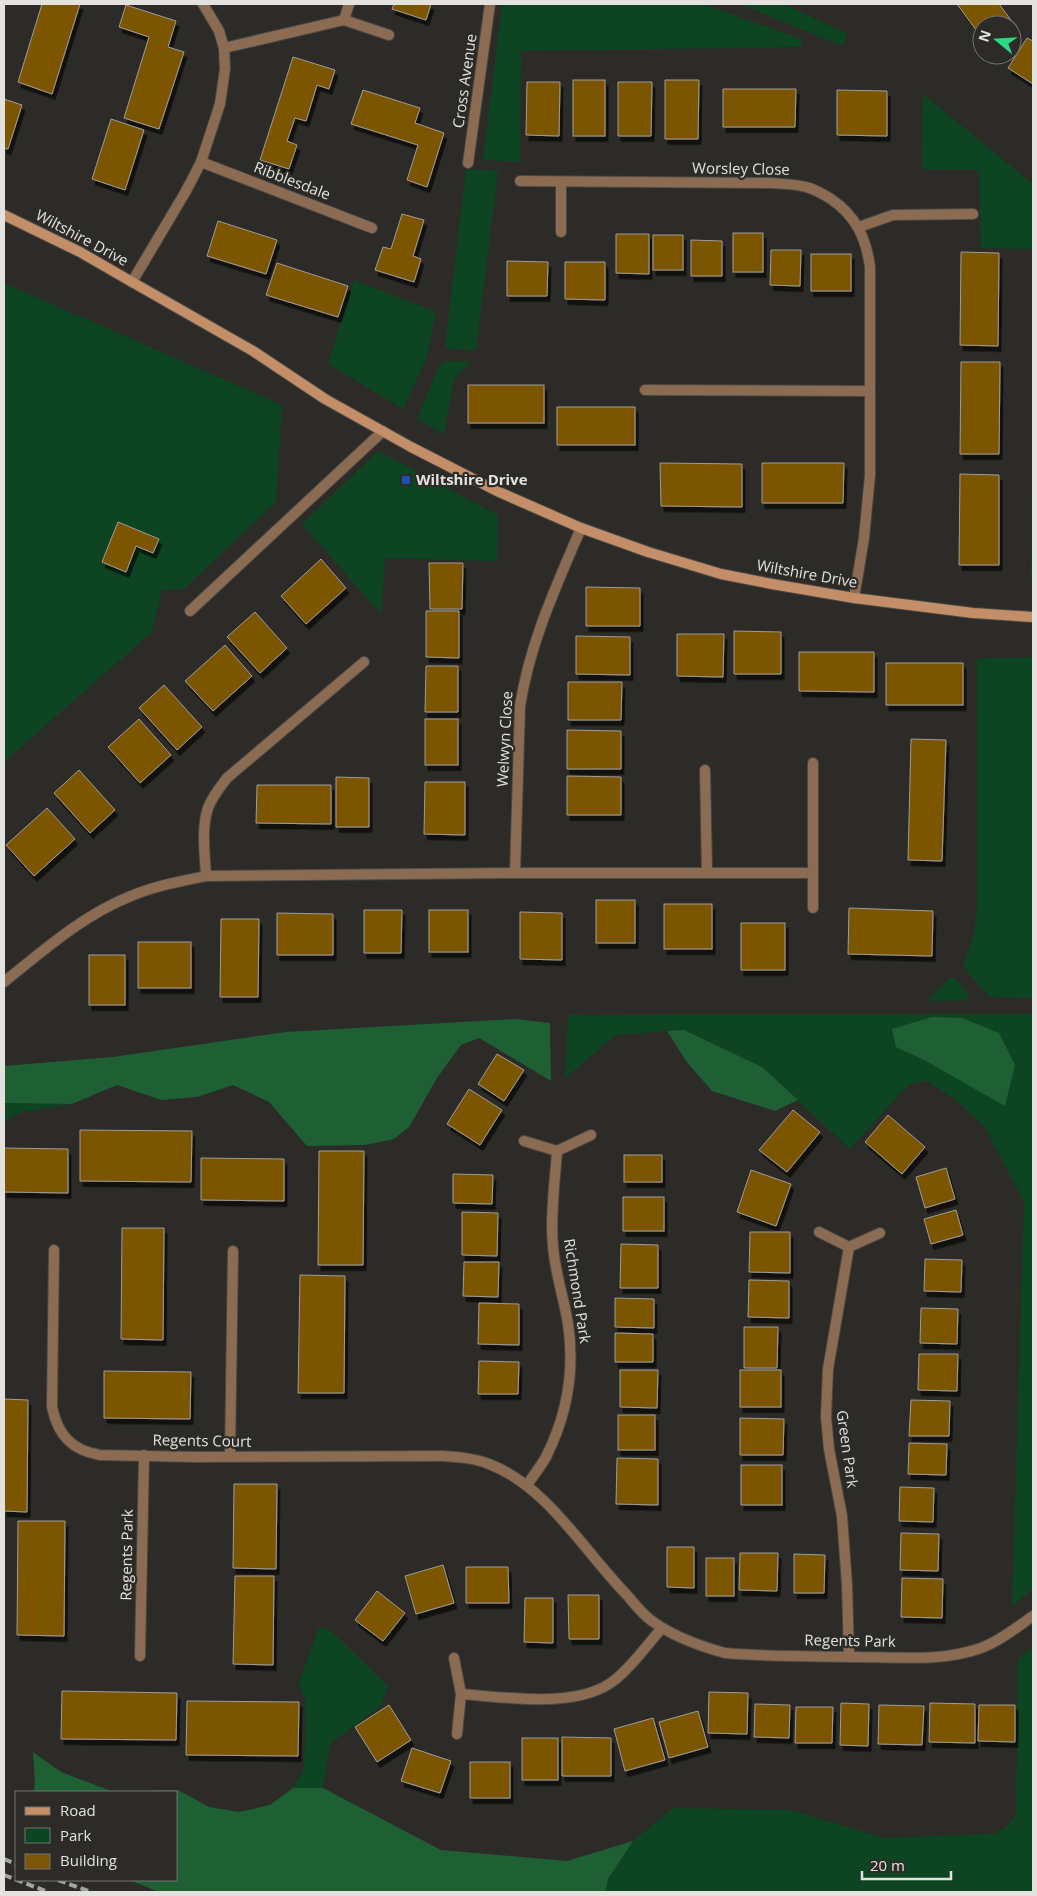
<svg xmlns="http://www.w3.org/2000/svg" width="1037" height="1896" viewBox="0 0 1037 1896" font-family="'Open Sans',sans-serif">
	<defs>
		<filter id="shadow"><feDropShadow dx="3" dy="5.5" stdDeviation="0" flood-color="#0009"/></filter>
	</defs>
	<rect width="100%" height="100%" fill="#2c2b27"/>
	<g fill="#0d4522">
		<polygon points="502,4 703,4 801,39 801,47 521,51 520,162 483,160"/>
		<polygon points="740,4 784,4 847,34 842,46"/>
		<polygon points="923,94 1033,184 1033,249 981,248 979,170 922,169"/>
		<polygon points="466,169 498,171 476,350 449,349 445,346"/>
		<polygon points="354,280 436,312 427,356 403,409 328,364"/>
		<polygon points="4,283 282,405 276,502 184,589 162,590 152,632 4,762"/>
		<polygon points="445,361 471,361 454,379 444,434 417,419 439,366"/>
		<polygon points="1033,421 1033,579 1031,579"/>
		<polygon points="378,451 498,515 497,561 385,558 381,614 302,524"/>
		<polygon points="1033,657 1033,998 992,997 988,995 969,975 964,966 966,956 974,934 977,906 977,659"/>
		<polygon points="950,978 955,978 969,996 968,1000 930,1001 930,998"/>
		<polygon points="1033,1014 1033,1589 1012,1606 1024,1202 984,1126 952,1097 926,1081 908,1085 850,1149 762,1067 684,1030 616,1035 565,1078 568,1015"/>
		<polygon points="4,1103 72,1104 22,1112 4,1121"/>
		<polygon points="319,1627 331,1631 388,1686 381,1706 330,1744 323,1788 293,1788 303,1771 306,1740 305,1700 299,1683"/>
		<polygon points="1033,1647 1033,1892 605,1892 608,1879 633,1841 673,1808 791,1810 884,1838 994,1834 1006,1827 1016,1815 1018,1659"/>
	</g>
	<g fill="#1e6034">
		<polygon points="932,1017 962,1018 999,1033 1015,1065 1005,1106 924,1060 896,1047 892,1029"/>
		<polygon points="515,1019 550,1023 551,1081 479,1038 461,1045 437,1078 409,1127 394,1139 365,1145 307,1146 269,1102 233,1085 197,1097 161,1100 117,1085 72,1104 4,1103 4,1066 113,1057 286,1032"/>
		<polygon points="684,1030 762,1067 798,1100 775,1111 712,1091 686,1061 667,1031"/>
		<polygon points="33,1752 61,1772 111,1791 178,1790 209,1807 239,1812 270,1805 293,1788 323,1788 441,1850 567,1861 633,1841 608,1879 605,1892 159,1892 129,1880 176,1880 176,1792 33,1792 35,1785"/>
	</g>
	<g fill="#7c5506" stroke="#9f9c97" filter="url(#shadow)">
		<polygon points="42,4 80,4 52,94 18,82"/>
		<polygon points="394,4 431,4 426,20 392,9"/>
		<polygon points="957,4 999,4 1016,27 1012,30 1012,25 982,25 982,38"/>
		<polygon points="126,5 176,21 168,47 184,52 159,129 124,118 149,37 119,27"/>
		<polygon points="1027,38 1033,41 1033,84 1008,68"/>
		<polygon points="293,57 335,70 329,89 317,85 306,121 295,118 287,141 297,145 289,169 260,160"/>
		<rect x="573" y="80" width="32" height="56"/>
		<polygon points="665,80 699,80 698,139 665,139"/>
		<polygon points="527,82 560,82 559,136 526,135"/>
		<polygon points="618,82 652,82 651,136 618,136"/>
		<polygon points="723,89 796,89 795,127 723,127"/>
		<polygon points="363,90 420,108 415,123 444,133 427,187 407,180 418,145 351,124"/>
		<polygon points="837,90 887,91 887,136 837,135"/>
		<polygon points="4,99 22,105 8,149 4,148"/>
		<polygon points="111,119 144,130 125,190 92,179"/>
		<polygon points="402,214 424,220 413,256 421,259 414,282 375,270 383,247 391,249"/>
		<polygon points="218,221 277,240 266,274 207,256"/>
		<rect x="733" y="233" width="30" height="39"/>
		<polygon points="616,234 649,234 649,274 616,273"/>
		<rect x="653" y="235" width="30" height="35"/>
		<polygon points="691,240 722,241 722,276 691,276"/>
		<polygon points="771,250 801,250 800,286 770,285"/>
		<polygon points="961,252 999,253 998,346 960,345"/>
		<rect x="811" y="254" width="40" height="37"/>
		<polygon points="507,261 548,262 547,296 507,296"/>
		<polygon points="565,262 605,262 605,300 565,299"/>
		<polygon points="277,263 348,286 338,317 266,295"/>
		<polygon points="961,362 1000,362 999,454 960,454"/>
		<rect x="468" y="385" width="76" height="38"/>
		<rect x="557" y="407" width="78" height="38"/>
		<polygon points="660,463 742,464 742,507 661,506"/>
		<polygon points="762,463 844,463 843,503 762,503"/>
		<polygon points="960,474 999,475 999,565 959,565"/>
		<polygon points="118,522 159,539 153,553 136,546 126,572 102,562"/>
		<polygon points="321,559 346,588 306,624 281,596"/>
		<polygon points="429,563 463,563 462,609 430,609"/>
		<polygon points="586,587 640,588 640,626 586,626"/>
		<polygon points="426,611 459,611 459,658 426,657"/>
		<polygon points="255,612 287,648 260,673 227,637"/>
		<polygon points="734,631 781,632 781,674 734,674"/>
		<polygon points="677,634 724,634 723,677 677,676"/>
		<polygon points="576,636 630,637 630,675 576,674"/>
		<polygon points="225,645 252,676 213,711 185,681"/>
		<polygon points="799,652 874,652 874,692 799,691"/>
		<rect x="886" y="663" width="77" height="42"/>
		<polygon points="426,666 458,666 458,712 425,712"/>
		<polygon points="568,682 622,682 621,720 568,720"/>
		<polygon points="164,685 202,727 177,750 139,708"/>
		<polygon points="139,719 171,755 140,783 108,747"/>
		<rect x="425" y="719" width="33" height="46"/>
		<polygon points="567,730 621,731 621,769 567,769"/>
		<polygon points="911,739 946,740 942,861 908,860"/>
		<polygon points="79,770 115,810 90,833 54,793"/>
		<polygon points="567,776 621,777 621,815 567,815"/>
		<polygon points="336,777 369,778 369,827 336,827"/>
		<polygon points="425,782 465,782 465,835 424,834"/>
		<polygon points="257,785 331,785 331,824 256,823"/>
		<polygon points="47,808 75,839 34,876 6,845"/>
		<rect x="596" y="900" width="39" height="43"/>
		<rect x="664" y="904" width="48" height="45"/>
		<polygon points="849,908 933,911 932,956 848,954"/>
		<polygon points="364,910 402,910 401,953 364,953"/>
		<rect x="429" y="910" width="39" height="42"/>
		<polygon points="520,912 562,913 562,960 520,959"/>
		<polygon points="277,913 333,914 333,955 277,955"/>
		<polygon points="221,919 259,919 258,997 220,997"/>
		<rect x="741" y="923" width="44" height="47"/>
		<rect x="138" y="942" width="53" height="46"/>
		<rect x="89" y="955" width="36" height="50"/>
		<polygon points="497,1054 524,1070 504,1101 478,1084"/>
		<polygon points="469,1089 502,1110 480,1145 447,1124"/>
		<polygon points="793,1110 820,1132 787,1172 759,1150"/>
		<polygon points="888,1115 925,1147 902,1174 865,1142"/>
		<polygon points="80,1130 192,1131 191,1182 80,1181"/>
		<polygon points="4,1148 68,1149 68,1193 4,1192"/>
		<polygon points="319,1151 364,1151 363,1265 318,1265"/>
		<rect x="624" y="1155" width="38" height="27"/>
		<polygon points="201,1158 284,1159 284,1201 201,1200"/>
		<polygon points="946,1168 955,1199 925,1208 916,1177"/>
		<polygon points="751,1170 791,1184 776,1226 737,1212"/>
		<polygon points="453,1174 493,1175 492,1204 453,1203"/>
		<rect x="623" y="1197" width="41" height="34"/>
		<polygon points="956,1210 963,1235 931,1244 924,1219"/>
		<polygon points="462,1212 498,1213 497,1256 462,1255"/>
		<polygon points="122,1228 164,1228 163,1340 121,1339"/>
		<polygon points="750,1232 790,1232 790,1273 749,1272"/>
		<polygon points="621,1244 658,1245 658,1288 620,1288"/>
		<polygon points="925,1259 962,1260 961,1292 924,1291"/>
		<polygon points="464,1262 499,1262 498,1297 463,1296"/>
		<polygon points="300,1275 345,1276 344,1393 298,1393"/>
		<polygon points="749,1280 789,1281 789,1318 748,1317"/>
		<polygon points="615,1298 654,1299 654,1328 615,1327"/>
		<polygon points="479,1303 519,1304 519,1345 478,1344"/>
		<polygon points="921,1308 958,1309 957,1344 920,1343"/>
		<polygon points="744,1327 778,1327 777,1368 744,1368"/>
		<polygon points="615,1333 653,1334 653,1362 615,1362"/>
		<polygon points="919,1354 958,1354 957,1391 918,1390"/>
		<polygon points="479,1361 519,1362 518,1394 478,1394"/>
		<polygon points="620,1370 658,1370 657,1408 620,1407"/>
		<rect x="740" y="1370" width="41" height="37"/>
		<polygon points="104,1371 191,1372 190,1419 104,1418"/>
		<polygon points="4,1399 28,1400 27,1512 4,1511"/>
		<polygon points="911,1400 950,1401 949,1436 909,1436"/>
		<rect x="618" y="1415" width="37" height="35"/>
		<polygon points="740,1418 784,1419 783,1455 740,1455"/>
		<polygon points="909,1443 947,1444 946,1475 908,1474"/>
		<polygon points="617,1458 658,1459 658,1505 616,1504"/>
		<rect x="741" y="1465" width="41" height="40"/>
		<polygon points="234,1484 277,1484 276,1569 233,1568"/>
		<polygon points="900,1487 934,1488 933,1522 899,1521"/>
		<polygon points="18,1521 65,1521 64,1636 17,1635"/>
		<polygon points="901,1533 939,1534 938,1571 900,1570"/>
		<polygon points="667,1547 694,1547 694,1588 667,1587"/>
		<polygon points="740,1553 778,1553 777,1591 739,1590"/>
		<polygon points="794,1554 825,1555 824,1593 794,1593"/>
		<rect x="706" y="1558" width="28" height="38"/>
		<polygon points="443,1565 454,1603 416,1614 405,1576"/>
		<polygon points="466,1567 508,1567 509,1603 466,1603"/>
		<polygon points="235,1576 274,1576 273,1665 233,1664"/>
		<polygon points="902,1578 943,1579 942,1618 901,1617"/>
		<polygon points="377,1591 405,1613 383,1641 355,1620"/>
		<polygon points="568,1595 599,1595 599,1639 569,1639"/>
		<polygon points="525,1598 553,1598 553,1643 524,1642"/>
		<polygon points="62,1691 177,1693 176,1740 61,1739"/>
		<polygon points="709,1692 748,1693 747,1734 708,1733"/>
		<polygon points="187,1701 299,1702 298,1756 186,1755"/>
		<polygon points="841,1703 869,1704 868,1746 840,1745"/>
		<polygon points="930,1703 975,1704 975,1743 929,1742"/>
		<polygon points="755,1704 790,1705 789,1738 754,1737"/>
		<polygon points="389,1705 411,1740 377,1762 355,1727"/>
		<polygon points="879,1705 924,1706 922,1745 878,1744"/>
		<polygon points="979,1705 1015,1705 1015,1742 978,1741"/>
		<polygon points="796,1707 833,1707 832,1743 795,1743"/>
		<polygon points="698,1711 708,1747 669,1758 659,1722"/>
		<polygon points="653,1718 665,1760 625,1771 614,1729"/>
		<polygon points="562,1737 611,1738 611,1776 562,1776"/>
		<rect x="522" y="1738" width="36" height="42"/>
		<polygon points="412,1748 451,1761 440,1793 401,1781"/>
		<rect x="470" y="1762" width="40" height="36"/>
	</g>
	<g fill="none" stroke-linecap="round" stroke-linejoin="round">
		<g stroke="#494844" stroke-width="12">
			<g id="lane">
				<polyline points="859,227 893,215 973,214"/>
				<polyline points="190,611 383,431"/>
			</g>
		</g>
		<g stroke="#494844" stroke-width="12">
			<g id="street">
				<polyline points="344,20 389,35"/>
				<polyline points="224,48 344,20 349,4"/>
				<polyline points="201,162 372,228"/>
				<polyline points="468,163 490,4"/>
				<path d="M520 181 771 183C783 184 795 184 806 187 815 189 823 194 831 199 856 216 866 238 870 267V475L864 538 854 598"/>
				<polyline points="561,182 561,232"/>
				<polyline points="132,282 186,191 201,162 220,104 225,69 224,48 219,31 203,4"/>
				<polyline points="645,390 870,391"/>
				<polyline points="705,770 707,872"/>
				<path d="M515 873 520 706C530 642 556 587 581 528"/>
				<path d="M206 876C205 855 201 829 208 808 212 797 220 787 227 778L364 662"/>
				<polyline points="813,908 813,763"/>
				<path d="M4 982C44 950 83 915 131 896 155 886 181 881 206 876L515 873H812"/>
				<polyline points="524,1141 557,1151 591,1135"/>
				<polyline points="819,1232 849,1247 880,1233"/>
				<polyline points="849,1247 828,1369 826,1417 829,1449 842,1516 847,1585 849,1656"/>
				<path d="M54 1250 52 1407C58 1435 71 1450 100 1455L195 1457 441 1456C457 1457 474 1458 489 1464 547 1486 584 1551 626 1594 634 1603 642 1614 652 1621 674 1637 699 1646 725 1653 769 1657 815 1656 859 1657 900 1657 942 1662 981 1648 1000 1641 1017 1627 1033 1616"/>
				<polyline points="230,1456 233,1251"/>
				<path d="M527 1485C533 1476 541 1466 546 1457 567 1415 575 1370 568 1324 564 1298 555 1273 553 1246 550 1215 555 1182 557 1151"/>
				<polyline points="140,1656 144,1455"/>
				<polyline points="454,1658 461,1694 457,1734"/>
				<path d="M461 1694C506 1697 579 1710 616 1679 634 1664 647 1645 662 1628"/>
			</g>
		</g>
		<g stroke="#494844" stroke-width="12">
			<polyline id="secondary" points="4,215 80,252 132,282 253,351 325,399 411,447 499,492 581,528 648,552 721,574 772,584 854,598 973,613 1033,617"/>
		</g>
		<use href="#lane" stroke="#8c6b53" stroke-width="10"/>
		<use href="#street" stroke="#8c6b53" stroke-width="10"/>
		<use href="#secondary" stroke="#c38e68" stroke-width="10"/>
		<g stroke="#a5a4a1" stroke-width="4" stroke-dasharray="8 4" stroke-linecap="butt">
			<polyline points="4,1859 16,1864"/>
			<polyline points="4,1875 48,1892"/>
			<polyline points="58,1880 91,1892"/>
		</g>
	</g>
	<rect fill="#1a4fb4" stroke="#2c2b27" stroke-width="2" x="401" y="475" width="10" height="10" rx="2.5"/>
	<g text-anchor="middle" stroke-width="4.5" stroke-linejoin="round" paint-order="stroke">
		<g font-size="15" fill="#e3e2df" stroke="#2c2b27">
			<text transform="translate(465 81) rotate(-82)" y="5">Cross Avenue</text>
			<text transform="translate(741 169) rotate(1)" y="5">Worsley Close</text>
			<text transform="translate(292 181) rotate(21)" y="5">Ribblesdale</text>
			<text transform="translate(82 238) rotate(28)" y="5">Wiltshire Drive</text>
			<text transform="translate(807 574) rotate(10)" y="5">Wiltshire Drive</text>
			<text transform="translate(505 739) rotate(-87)" y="5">Welwyn Close</text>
			<text transform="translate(577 1291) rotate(81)" y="5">Richmond Park</text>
			<text transform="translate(202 1441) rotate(1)" y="5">Regents Court</text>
			<text transform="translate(847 1449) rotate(82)" y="5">Green Park</text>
			<text transform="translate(127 1555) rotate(-89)" y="5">Regents Park</text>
			<text transform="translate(850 1641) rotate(1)" y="5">Regents Park</text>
		</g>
		<g font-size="15" font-weight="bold" fill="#e3e2df" stroke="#2c2b27" text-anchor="start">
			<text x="416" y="485">Wiltshire Drive</text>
		</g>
	</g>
	<rect width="1037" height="1896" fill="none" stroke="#e3e2df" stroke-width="10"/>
	<rect x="15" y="1791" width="162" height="90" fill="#2c2b27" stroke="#757471"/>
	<rect x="25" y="1807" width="25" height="8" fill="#c38e68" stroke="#757471"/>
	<text x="60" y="1816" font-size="15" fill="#e3e2df">Road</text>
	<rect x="25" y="1828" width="25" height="15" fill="#0d4522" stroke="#757471"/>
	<text x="60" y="1841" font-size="15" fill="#e3e2df">Park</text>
	<rect x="25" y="1854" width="25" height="15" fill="#7c5506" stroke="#757471"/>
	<text x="60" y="1866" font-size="15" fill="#e3e2df">Building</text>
	<g transform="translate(997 40) rotate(288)"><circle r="24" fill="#2c2b27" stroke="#757471"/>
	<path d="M0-4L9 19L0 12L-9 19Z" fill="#2ad885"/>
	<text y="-8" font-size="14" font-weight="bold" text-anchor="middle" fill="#e3e2df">N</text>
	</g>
	<path d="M862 1871v8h89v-8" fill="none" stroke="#e3e2df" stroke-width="2.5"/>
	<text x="870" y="1871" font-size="15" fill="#e3e2df" stroke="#2c2b27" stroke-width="4" paint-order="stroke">20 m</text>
</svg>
